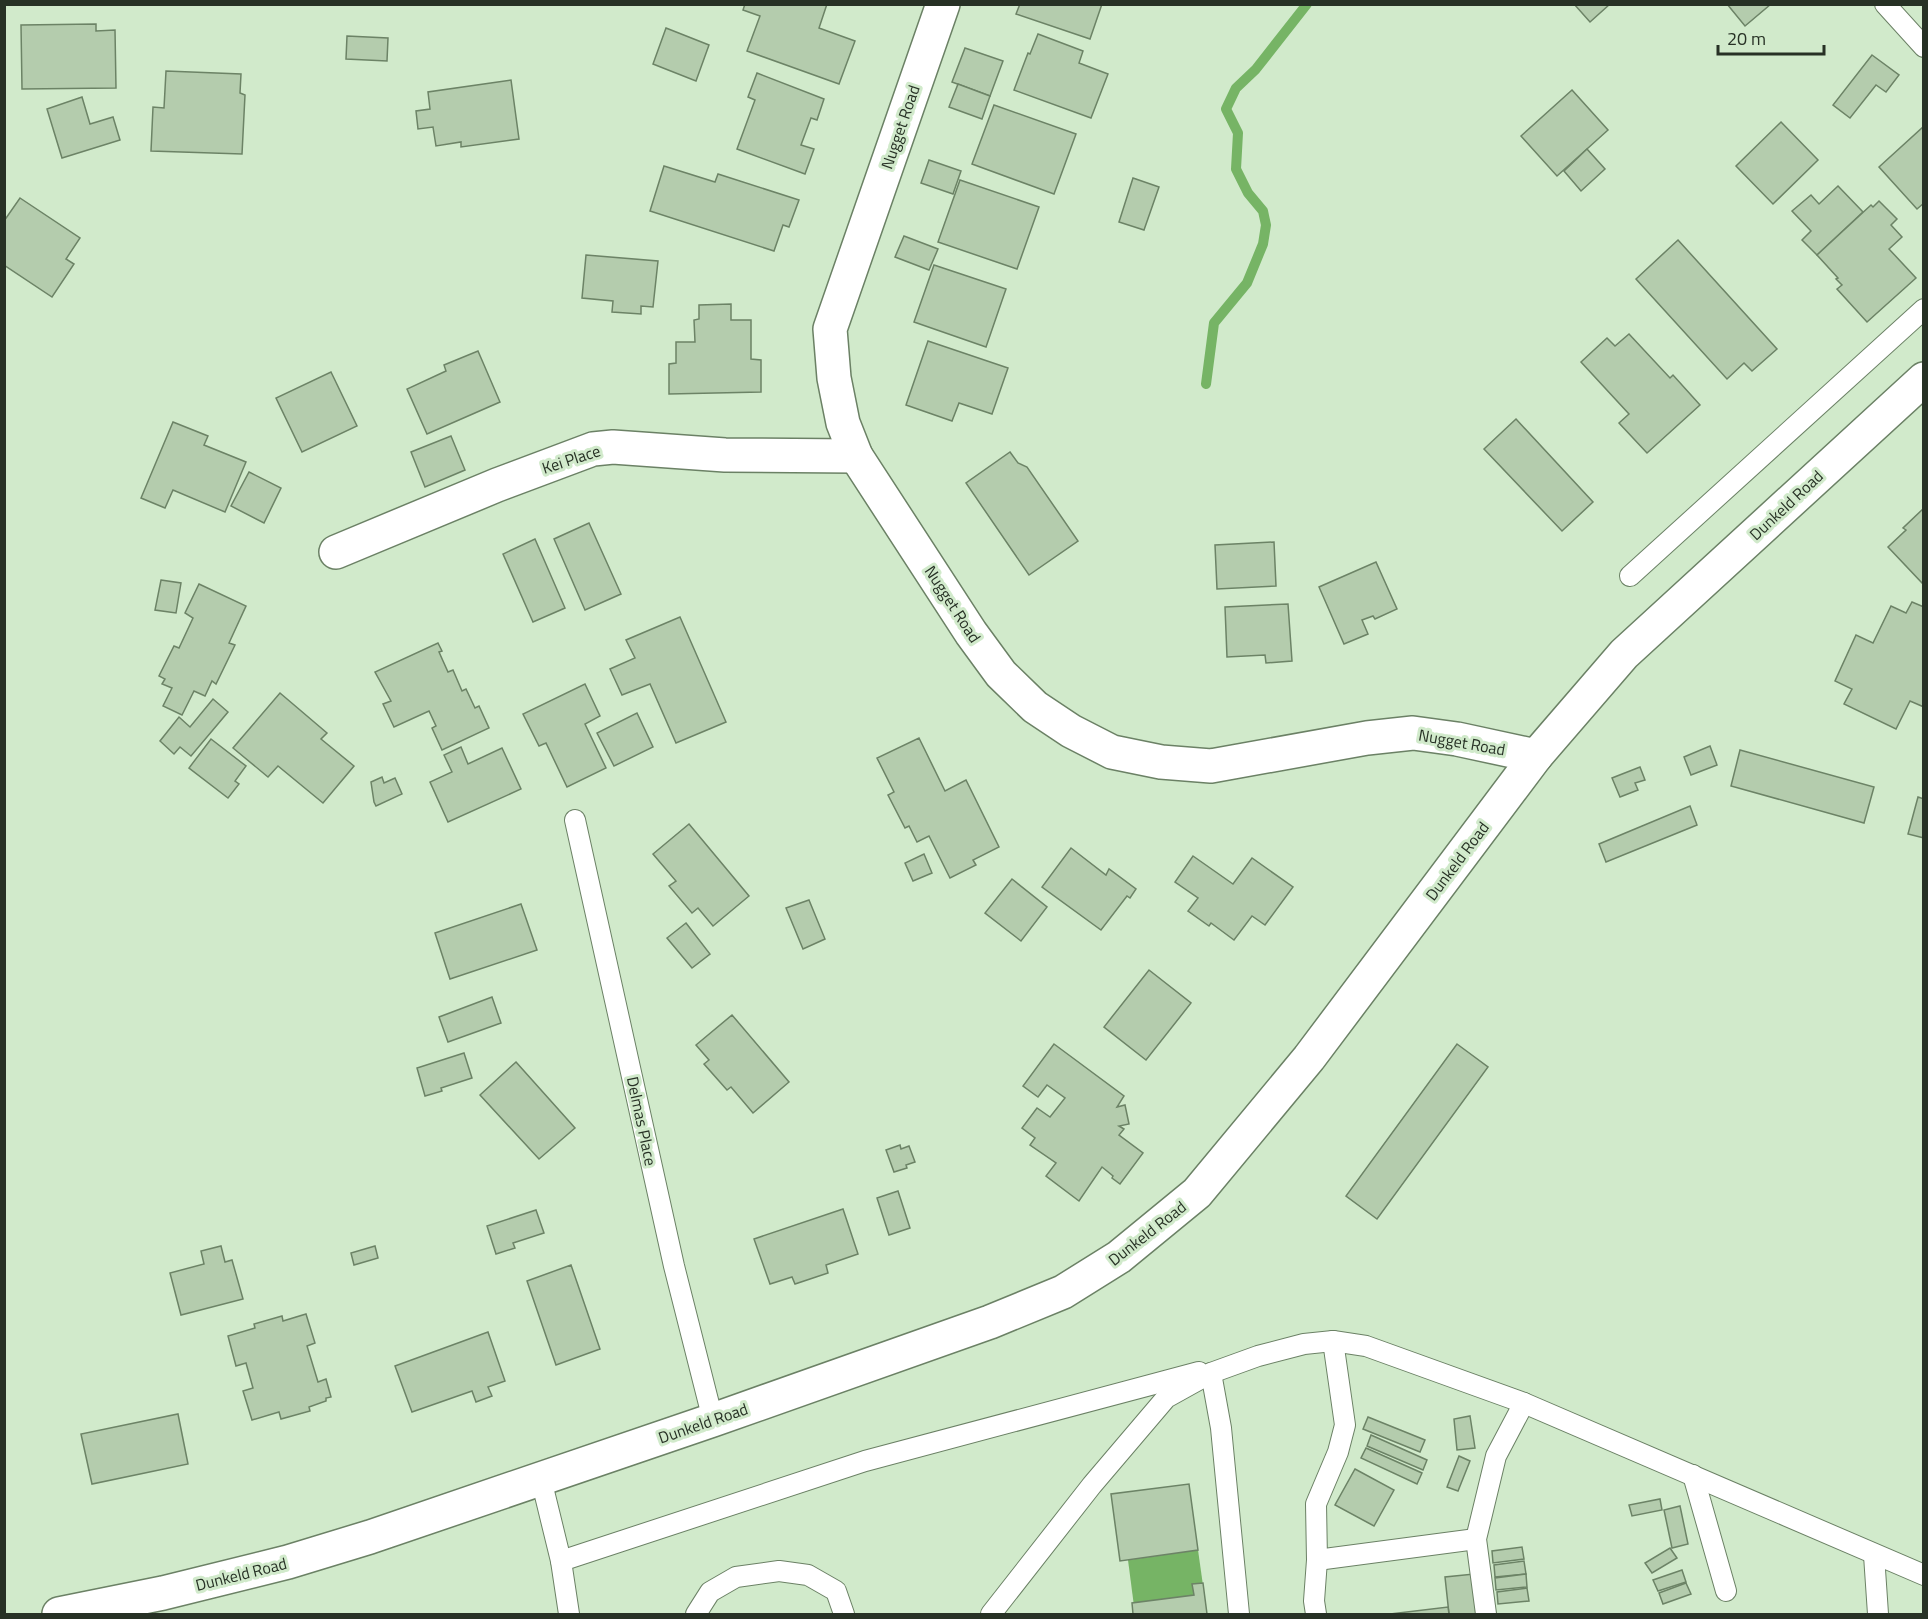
<svg xmlns="http://www.w3.org/2000/svg" width="1928" height="1619" viewBox="0 0 1928 1619" font-family="'Titillium Web',sans-serif">
	<rect width="100%" height="100%" fill="#d1eacb"/>
	<polygon fill="#76b465" points="1198,1550 1207,1614 1135,1614 1128,1560"/>
	<g fill="none" stroke-linecap="round" stroke-linejoin="round">
		<polyline stroke="#76b465" stroke-width="10" points="1206,384 1214,323 1247,283 1263,244 1266,225 1263,211 1248,193 1236,169 1238,133 1226,109 1236,88 1256,69 1307,4"/>
	</g>
	<g fill="#b4ccad" stroke="#6c8366" stroke-width="1.5">
		<polygon points="745,4 827,4 819,28 855,41 839,84 747,51 760,16 743,10"/>
		<polygon points="1020,4 1102,4 1090,39 1016,14"/>
		<polygon points="1574,4 1610,4 1590,22"/>
		<polygon points="1727,4 1771,4 1745,26"/>
		<polygon points="96,24 96,31 115,30 116,88 22,89 21,25"/>
		<polygon points="666,28 709,45 696,81 653,64"/>
		<polygon points="1038,34 1083,51 1079,63 1108,74 1091,118 1014,90 1028,53 1030,54"/>
		<polygon points="347,36 388,38 387,61 346,59"/>
		<polygon points="965,48 1003,61 990,96 952,82"/>
		<polygon points="1872,55 1899,75 1886,92 1876,85 1850,118 1833,105"/>
		<polygon points="166,71 241,74 240,93 245,95 242,154 151,151 153,107 164,108"/>
		<polygon points="757,73 824,99 817,120 811,118 801,145 814,149 805,174 737,149 755,100 748,97"/>
		<polygon points="511,80 519,139 461,147 461,142 436,146 433,127 418,129 416,111 430,109 428,92"/>
		<polygon points="958,84 990,96 982,119 949,107"/>
		<polygon points="1572,90 1608,130 1557,176 1521,136"/>
		<polygon points="82,97 90,124 113,117 120,140 62,158 47,109"/>
		<polygon points="994,105 1076,134 1054,194 972,164"/>
		<polygon points="1781,122 1818,160 1773,204 1736,166"/>
		<polygon points="1923,127 1924,203 1917,209 1879,167"/>
		<polygon points="1587,149 1605,169 1581,191 1564,171"/>
		<polygon points="929,160 961,171 953,194 921,183"/>
		<polygon points="664,166 715,182 718,174 799,200 789,227 783,225 774,251 650,211"/>
		<polygon points="1133,178 1159,187 1144,230 1119,222"/>
		<polygon points="960,180 1039,207 1017,269 938,242"/>
		<polygon points="1838,186 1863,212 1817,255 1802,240 1811,231 1792,211 1811,195 1819,204"/>
		<polygon points="20,198 80,238 66,259 74,264 52,297 4,265 4,221"/>
		<polygon points="1879,201 1897,219 1891,225 1902,237 1889,249 1916,278 1867,322 1837,289 1842,285 1836,279 1838,278 1817,255 1871,205 1873,207"/>
		<polygon points="904,236 938,249 929,270 895,257"/>
		<polygon points="1678,240 1777,349 1752,371 1744,363 1727,379 1636,279"/>
		<polygon points="586,255 658,261 653,307 641,306 641,314 612,312 613,301 582,298"/>
		<polygon points="934,265 1006,289 986,347 914,322"/>
		<polygon points="731,304 731,320 751,320 751,359 761,360 761,392 669,394 669,364 676,363 676,342 695,342 694,320 699,319 699,305"/>
		<polygon points="1629,334 1670,378 1673,375 1700,405 1647,453 1619,423 1629,414 1581,362 1607,338 1615,346"/>
		<polygon points="928,341 1008,368 992,414 959,403 952,421 906,405"/>
		<polygon points="478,351 500,402 427,434 407,389 446,371 444,365"/>
		<polygon points="331,372 357,426 302,452 276,398"/>
		<polygon points="1516,419 1593,502 1562,531 1484,449"/>
		<polygon points="173,422 208,436 204,445 246,462 225,512 173,490 165,508 141,498"/>
		<polygon points="451,436 465,470 425,487 411,452"/>
		<polygon points="1010,452 1018,463 1027,467 1078,541 1029,575 966,483"/>
		<polygon points="249,472 281,488 264,523 231,506"/>
		<polygon points="1924,508 1924,585 1888,547 1906,530 1903,528"/>
		<polygon points="589,523 621,594 585,610 554,539"/>
		<polygon points="535,539 565,608 533,622 503,554"/>
		<polygon points="1274,542 1276,586 1217,589 1215,545"/>
		<polygon points="1376,562 1397,609 1375,619 1373,616 1362,620 1368,634 1344,644 1319,587"/>
		<polygon points="161,580 181,583 176,613 155,610"/>
		<polygon points="199,584 246,606 229,643 235,645 216,684 212,681 205,696 194,691 182,715 163,706 172,688 162,684 165,679 159,676 174,646 179,648 193,618 185,613"/>
		<polygon points="1912,602 1924,607 1924,707 1910,701 1896,729 1844,704 1852,689 1835,681 1856,635 1873,643 1891,606 1906,613"/>
		<polygon points="1288,604 1292,661 1266,663 1265,655 1227,657 1225,607"/>
		<polygon points="680,617 726,722 676,743 650,684 622,695 610,669 635,658 626,640"/>
		<polygon points="438,643 442,651 439,652 448,672 453,670 462,691 466,689 475,708 479,706 489,728 442,750 432,728 436,726 429,711 394,727 383,704 391,701 375,672"/>
		<polygon points="585,684 600,716 585,724 606,768 567,787 546,743 539,746 523,714"/>
		<polygon points="280,693 327,733 321,739 354,766 323,803 278,766 268,777 233,748"/>
		<polygon points="213,699 228,712 191,756 180,747 174,754 160,741 179,717 190,727"/>
		<polygon points="637,713 653,747 614,766 597,733"/>
		<polygon points="919,738 945,791 966,780 999,847 973,860 976,865 950,878 929,836 917,842 909,826 905,828 888,795 894,792 877,758"/>
		<polygon points="211,739 246,766 235,781 239,784 228,798 189,768"/>
		<polygon points="1710,746 1717,765 1691,775 1684,757"/>
		<polygon points="461,747 468,764 502,748 521,789 448,822 430,782 452,772 444,755"/>
		<polygon points="1740,750 1874,787 1864,823 1731,786"/>
		<polygon points="1640,767 1645,780 1635,783 1638,790 1620,797 1612,778"/>
		<polygon points="382,777 384,783 395,778 402,794 376,806 374,802 371,782"/>
		<polygon points="1918,797 1924,799 1924,838 1908,834"/>
		<polygon points="1690,806 1697,825 1606,862 1599,844"/>
		<polygon points="689,824 749,896 713,926 698,908 692,913 669,886 676,881 653,854"/>
		<polygon points="1071,848 1106,875 1109,869 1136,889 1130,898 1127,896 1101,930 1042,887"/>
		<polygon points="924,854 932,873 913,881 905,863"/>
		<polygon points="1193,856 1233,884 1252,858 1293,887 1265,925 1252,916 1234,940 1211,923 1209,926 1188,911 1198,898 1175,882"/>
		<polygon points="1012,879 1047,907 1021,941 985,913"/>
		<polygon points="809,900 825,939 803,949 786,908"/>
		<polygon points="521,904 537,950 450,979 435,933"/>
		<polygon points="686,923 710,954 692,968 667,938"/>
		<polygon points="1149,970 1191,1003 1146,1060 1104,1027"/>
		<polygon points="492,997 501,1023 448,1042 439,1017"/>
		<polygon points="732,1015 789,1082 753,1113 731,1087 727,1090 704,1064 709,1060 696,1045"/>
		<polygon points="1054,1044 1124,1096 1117,1107 1125,1105 1129,1124 1119,1126 1124,1129 1119,1135 1143,1153 1120,1184 1112,1178 1113,1176 1102,1167 1079,1201 1046,1176 1056,1163 1030,1145 1035,1138 1022,1128 1037,1108 1050,1117 1065,1098 1047,1085 1038,1097 1023,1086"/>
		<polygon points="1457,1044 1488,1067 1377,1219 1346,1196"/>
		<polygon points="464,1053 472,1078 441,1088 442,1091 425,1096 417,1068"/>
		<polygon points="516,1062 575,1128 539,1159 480,1095"/>
		<polygon points="900,1145 901,1149 909,1146 915,1162 906,1165 907,1168 894,1172 886,1150"/>
		<polygon points="898,1191 910,1228 889,1235 877,1198"/>
		<polygon points="843,1209 858,1254 826,1265 828,1273 795,1284 792,1277 770,1284 754,1239"/>
		<polygon points="536,1210 544,1233 513,1243 515,1248 496,1254 487,1226"/>
		<polygon points="221,1246 225,1262 232,1260 243,1299 181,1315 170,1273 204,1264 201,1251"/>
		<polygon points="375,1246 378,1258 354,1265 351,1253"/>
		<polygon points="571,1265 600,1349 556,1365 527,1281"/>
		<polygon points="306,1314 315,1343 307,1346 318,1382 326,1379 331,1397 326,1398 326,1401 309,1407 310,1411 281,1419 279,1412 252,1420 243,1391 253,1388 246,1363 236,1366 228,1336 255,1328 254,1324 282,1316 283,1321"/>
		<polygon points="488,1332 505,1381 488,1387 492,1396 476,1402 472,1391 412,1412 395,1366"/>
		<polygon points="178,1414 188,1464 92,1484 81,1434"/>
		<polygon points="1470,1416 1475,1448 1457,1450 1454,1419"/>
		<polygon points="1368,1417 1425,1440 1420,1452 1363,1429"/>
		<polygon points="1371,1435 1427,1460 1423,1470 1367,1446"/>
		<polygon points="1366,1448 1422,1473 1417,1484 1361,1458"/>
		<polygon points="1459,1456 1470,1461 1458,1491 1447,1487"/>
		<polygon points="1355,1469 1394,1490 1374,1526 1335,1505"/>
		<polygon points="1189,1484 1198,1550 1120,1561 1111,1494"/>
		<polygon points="1660,1499 1662,1510 1632,1516 1629,1505"/>
		<polygon points="1680,1506 1688,1544 1672,1548 1664,1510"/>
		<polygon points="1522,1547 1524,1559 1493,1563 1492,1551"/>
		<polygon points="1670,1548 1677,1558 1652,1573 1645,1563"/>
		<polygon points="1524,1561 1526,1574 1495,1577 1494,1565"/>
		<polygon points="1682,1570 1686,1582 1658,1591 1653,1580"/>
		<polygon points="1474,1574 1480,1614 1449,1614 1445,1577"/>
		<polygon points="1526,1574 1527,1587 1496,1590 1495,1578"/>
		<polygon points="1203,1583 1207,1614 1133,1614 1132,1603 1194,1595 1192,1584"/>
		<polygon points="1686,1583 1691,1594 1663,1604 1659,1593"/>
		<polygon points="1527,1588 1529,1601 1498,1604 1497,1592"/>
		<polygon points="1448,1607 1449,1614 1390,1614"/>
	</g>
	<g fill="none" stroke-linecap="round" stroke-linejoin="round">
		<g stroke="#6b8165" stroke-width="22">
			<g id="service">
				<polyline points="1885,4 1924,47"/>
				<polyline points="1630,576 1924,309"/>
				<polyline points="575,820 674,1266 713,1420"/>
				<polyline points="1211,1373 1221,1428 1239,1614"/>
				<polyline points="1693,1475 1726,1591"/>
				<polyline points="541,1479 561,1561 569,1614"/>
				<polyline points="1874,1555 1878,1614"/>
				<polyline points="1317,1560 1476,1539"/>
				<polyline points="561,1561 865,1461 1199,1372"/>
				<polyline points="696,1614 710,1592 736,1577 779,1571 808,1575 836,1591 844,1614"/>
				<polyline points="991,1614 1092,1485 1166,1398 1211,1373 1258,1356 1304,1344 1333,1341 1366,1346 1524,1403 1924,1575"/>
				<polyline points="1316,1614 1314,1601 1317,1560 1316,1504 1338,1452 1345,1425 1333,1341"/>
				<polyline points="1486,1614 1476,1539 1496,1456 1524,1403"/>
			</g>
		</g>
		<g stroke="#6b8165" stroke-width="36">
			<g id="minor">
				<polyline points="943,4 830,329 834,378 843,423 856,456 971,633 1001,674 1035,707 1071,731 1112,752 1161,762 1211,766 1367,738 1413,733 1457,739 1536,756"/>
				<polyline points="336,552 497,485 593,449 613,447 725,455 856,456"/>
			</g>
		</g>
		<g stroke="#6b8165" stroke-width="36">
			<polyline id="secondary" points="59,1614 163,1593 288,1562 370,1537 713,1420 990,1322 1063,1292 1119,1257 1197,1193 1309,1058 1536,756 1624,654 1924,379"/>
		</g>
		<use href="#service" stroke="#fff" stroke-width="20"/>
		<use href="#minor" stroke="#fff" stroke-width="33"/>
		<use href="#secondary" stroke="#fff" stroke-width="33"/>
	</g>
	<g text-anchor="middle" stroke-width="6" stroke-linejoin="round" paint-order="stroke">
		<g font-size="16" fill="#273125" stroke="#d1eacb">
			<text transform="translate(900 127) rotate(-71)" y="6">Nugget Road</text>
			<text transform="translate(571 459) rotate(-18)" y="6">Kei Place</text>
			<text transform="translate(1786 505) rotate(-43)" y="6">Dunkeld Road</text>
			<text transform="translate(953 604) rotate(57)" y="6">Nugget Road</text>
			<text transform="translate(1462 742) rotate(10)" y="6">Nugget Road</text>
			<text transform="translate(1457 861) rotate(-53)" y="6">Dunkeld Road</text>
			<text transform="translate(642 1121) rotate(78)" y="6">Delmas Place</text>
			<text transform="translate(1147 1233) rotate(-38)" y="6">Dunkeld Road</text>
			<text transform="translate(703 1423) rotate(-19)" y="6">Dunkeld Road</text>
			<text transform="translate(241 1574) rotate(-14)" y="6">Dunkeld Road</text>
		</g>
	</g>
	<rect width="1928" height="1619" fill="none" stroke="#273125" stroke-width="12"/>
	<path d="M1718 45v9h106v-9" fill="none" stroke="#273125" stroke-width="3"/>
	<text x="1727" y="45" font-size="18" fill="#273125" stroke="#d1eacb" stroke-width="4.5" paint-order="stroke">20 m</text>
</svg>
